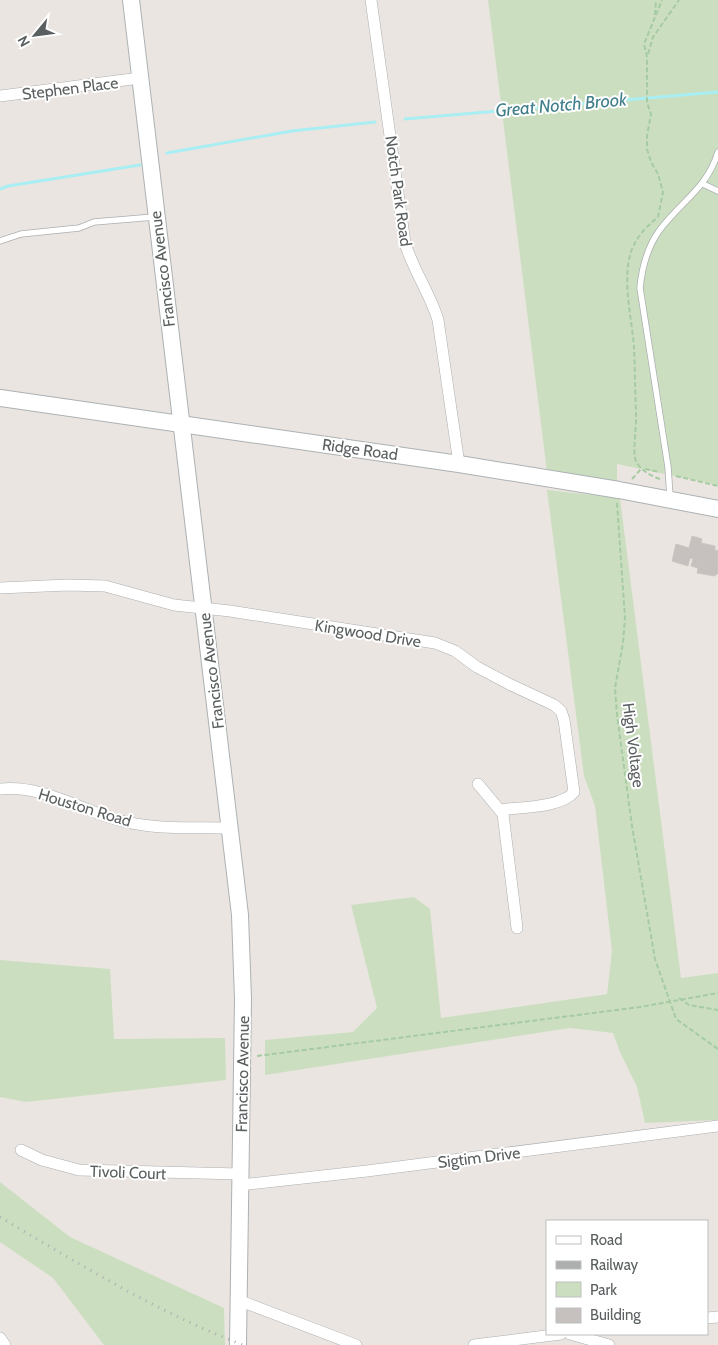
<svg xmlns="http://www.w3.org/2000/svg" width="718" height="1345" viewBox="0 0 718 1345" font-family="Cabin,sans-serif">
	<rect width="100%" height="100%" fill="#ebe5e1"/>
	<g fill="#cbdfc0">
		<polygon points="488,0 718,0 718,485 617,464 617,484 547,472"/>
		<polygon points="547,490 620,498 681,978 718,973 718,1120 645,1123 637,1087 620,1052 613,1033 570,1028 265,1075 265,1040 353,1032 377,1008 351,905 414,897 430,909 441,1018 607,994 612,951 595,806 584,776"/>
		<polygon points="0,960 110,969 114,1039 225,1038 226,1080 26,1102 0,1097"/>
		<polygon points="0,1182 70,1237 224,1308 225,1345 104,1345 53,1278 0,1242"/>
	</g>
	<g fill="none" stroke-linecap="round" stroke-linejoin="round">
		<g stroke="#a8eef3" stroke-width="3">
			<polyline points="405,119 718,92"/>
			<polyline points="167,153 292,131 375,122"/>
			<polyline points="0,189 8,186 140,165"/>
		</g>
	</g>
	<polygon fill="#c6c0be" stroke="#cec5c0" points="692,536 702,539 701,543 715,546 715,550 718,551 718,573 715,576 697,573 698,568 691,566 693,559 690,558 688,566 672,561 676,544 689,548"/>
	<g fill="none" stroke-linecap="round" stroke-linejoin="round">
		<g stroke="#abaeb0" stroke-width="7">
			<g id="lane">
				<polyline points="703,184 718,191"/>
				<polyline points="0,241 21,234 79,228 94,222 154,217"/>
				<path d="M670 497 668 467 640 288C642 267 647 248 659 231 680 202 707 189 718 152"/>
			</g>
		</g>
		<g stroke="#abaeb0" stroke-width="12">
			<g id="street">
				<path d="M371 0 405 243C413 270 430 293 438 320L459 464"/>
				<polyline points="0,96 140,78"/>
				<path d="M0 588 68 585 105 586 174 605 230 611 435 643 455 651 477 667 509 684 554 705 561 711 564 720 574 792C561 808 520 807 500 810"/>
				<polyline points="478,784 503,814 517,928"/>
				<path d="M0 789C42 784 82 811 122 821 156 830 195 827 230 828"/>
				<polyline points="21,1150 42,1160 79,1170 240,1174"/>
				<polyline points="240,1185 367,1171 718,1126"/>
				<polyline points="238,1300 356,1345"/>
				<polyline points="707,1318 718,1317"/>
				<polyline points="570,1334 609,1345"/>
				<polyline points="0,1338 5,1345"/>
				<polyline points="474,1345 561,1334"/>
			</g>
		</g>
		<g stroke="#acb1b3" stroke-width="18">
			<g id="secondary">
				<polyline points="131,0 240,915 243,999 238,1345"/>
				<polyline points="0,398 459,464 619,490 718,509"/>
			</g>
		</g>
		<g stroke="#a6cba2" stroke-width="2" stroke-dasharray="5 2.5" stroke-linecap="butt">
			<polyline points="655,15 656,0"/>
			<polyline points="648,54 653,37 679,0"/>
			<polyline points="645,469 659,472"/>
			<polyline points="676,476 718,486"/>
			<polyline points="632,479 642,468"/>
			<path d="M660 479C651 476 640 470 636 461 632 453 637 425 636 412 635 391 635 369 634 348 632 317 621 279 632 249 638 235 647 226 658 217L663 192 658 174 651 162 647 149V136L651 114 647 103V57L644 44 662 0"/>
			<polyline points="617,503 625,618 623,643 615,688 617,715 632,826 655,959 676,1019 718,1049"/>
			<polyline points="679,998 689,1005 718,1010"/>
			<polyline points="257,1056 640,1007 718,993"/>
		</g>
		<use href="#lane" stroke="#fff" stroke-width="5.5"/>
		<use href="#street" stroke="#fff" stroke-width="11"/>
		<use href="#secondary" stroke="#fff" stroke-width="16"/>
		<path stroke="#adaeae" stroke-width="3" stroke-dasharray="1 6" stroke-linecap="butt" d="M0 1217C79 1264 157 1312 243 1345"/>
	</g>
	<g text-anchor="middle" stroke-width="4" stroke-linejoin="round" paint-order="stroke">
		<g font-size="16" fill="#5a5f60" stroke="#fff">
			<text transform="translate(70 88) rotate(-7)" y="6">Stephen Place</text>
			<text transform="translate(399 191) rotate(82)" y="6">Notch Park Road</text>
			<text transform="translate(162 269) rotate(-97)" y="6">Francisco Avenue</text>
			<text transform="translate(360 449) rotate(8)" y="6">Ridge Road</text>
			<text transform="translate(368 633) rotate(9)" y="6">Kingwood Drive</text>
			<text transform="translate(211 671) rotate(-97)" y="6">Francisco Avenue</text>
			<text transform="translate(634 745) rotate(83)" y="6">High Voltage</text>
			<text transform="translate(85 807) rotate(17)" y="6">Houston Road</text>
			<text transform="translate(242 1074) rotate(-89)" y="6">Francisco Avenue</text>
			<text transform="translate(479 1157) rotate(-7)" y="6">Sigtim Drive</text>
			<text transform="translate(128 1172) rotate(2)" y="6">Tivoli Court</text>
		</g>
		<g font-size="18" font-style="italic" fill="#407e8a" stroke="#fff">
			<text transform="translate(561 105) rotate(-5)" y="6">Great Notch Brook</text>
		</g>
	</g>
	<rect x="546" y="1220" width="162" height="115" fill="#ffffff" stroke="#bdbfbf"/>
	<rect x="556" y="1236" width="25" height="8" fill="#ffffff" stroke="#bdbfbf"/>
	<text x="590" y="1245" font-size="15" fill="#5a5f60">Road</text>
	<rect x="556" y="1261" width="25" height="8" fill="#adaeae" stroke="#bdbfbf"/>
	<text x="590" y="1270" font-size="15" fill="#5a5f60">Railway</text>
	<rect x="556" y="1282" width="25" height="15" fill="#cbdfc0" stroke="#bdbfbf"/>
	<text x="590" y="1295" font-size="15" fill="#5a5f60">Park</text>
	<rect x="556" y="1308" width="25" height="15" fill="#c6c0be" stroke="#bdbfbf"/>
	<text x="590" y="1320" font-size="15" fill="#5a5f60">Building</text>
	<g transform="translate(35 35) rotate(241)" stroke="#ffffff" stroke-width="4" paint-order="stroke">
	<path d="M0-4L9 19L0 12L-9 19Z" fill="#5a5f60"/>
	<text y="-8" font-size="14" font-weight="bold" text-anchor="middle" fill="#5a5f60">N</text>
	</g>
</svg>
